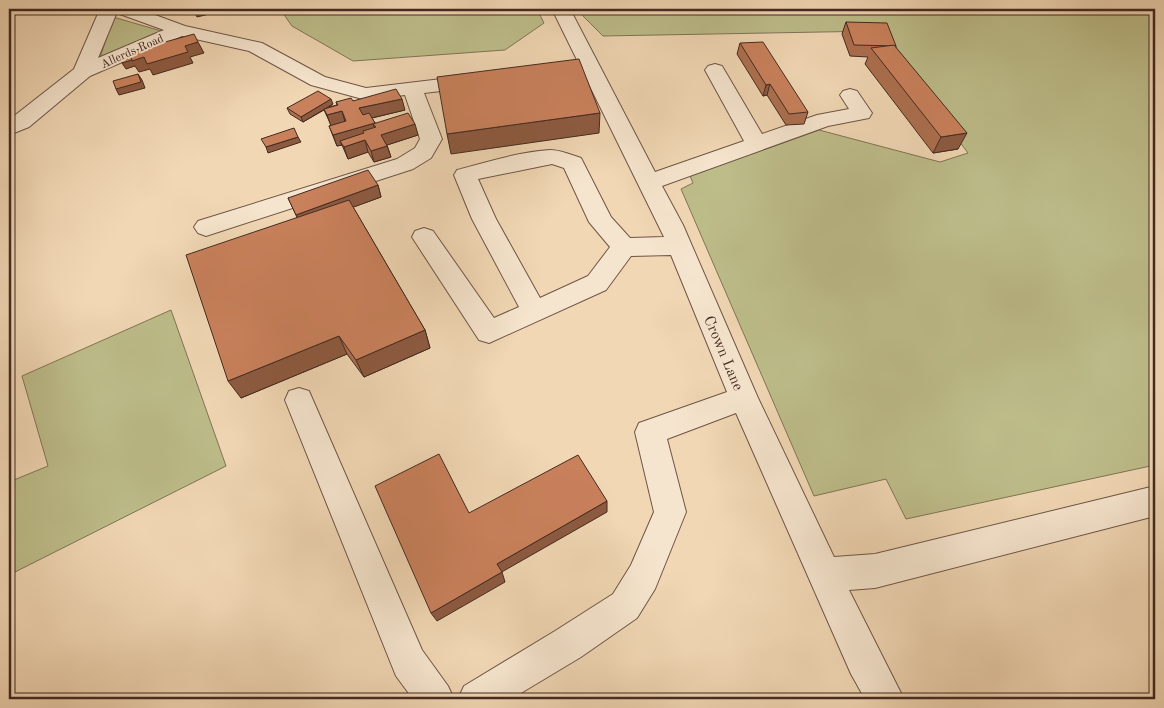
<svg xmlns="http://www.w3.org/2000/svg" width="1164" height="708" viewBox="0 0 1164 708" font-family="'Old Standard TT',serif">
	<rect width="100%" height="100%" fill="#f1d7b4"/>
	<filter id="stains"><feTurbulence type="fractalNoise" baseFrequency=".004" numOctaves="4"/><feColorMatrix values="0 0 0 0 .2 0 0 0 0 .09 0 0 0 0 .02 0 0 0 .5 -.17"/></filter>
	<radialGradient id="worn" r=".72"><stop offset=".6" stop-color="#630" stop-opacity="0"/><stop offset="1" stop-color="#630" stop-opacity=".3"/></radialGradient>
	<g fill="#bdbd8a" stroke="#807456">
		<polygon points="280,9 537,9 544,23 505,50 353,61 292,26"/>
		<polygon points="578,9 1155,9 1155,465 906,519 886,479 814,496 681,189 693,183 690,176 819,130 940,162 968,153 877,31 603,36 582,15"/>
		<polygon points="113,17 165,32 100,58"/>
		<polygon points="171,310 226,466 9,575 9,482 48,466 22,376"/>
	</g>
	<g fill="none" stroke-linecap="round" stroke-linejoin="round">
		<g stroke="#6e5546" stroke-width="2">
			<g id="minor">
				<path d="M100 9H139L185 26 262 43 325 77 366 88 475 75 482 77 485 81 482 85 475 87 424 93 442 139 431 158 413 169 206 236 198 233 194 227 198 221 397 159 415 148 420 139 405 95 366 100 359 98 311 85 249 51 182 36 90 76 29 127 9 135V120L74 69ZM117 12V13L164 30 98 58Z"/>
				<path d="M552 9H570L655 172 744 141 705 70 708 66 715 64 722 66 762 134 817 115 849 109 840 95 843 91 850 89 857 91 872 113 869 118 828 126 662 186 683 225 758 398 834 557 875 554 1155 486V516L875 588 849 590 904 699H865L851 674 736 413 667 439 686 512 655 589 637 618 581 657 511 699H458L464 686 555 631 613 594 631 565 654 512 635 432 639 423 727 392 671 255 631 256 606 290 489 343 479 340 412 237 415 231 424 228 433 231 494 318 519 307 472 219 454 175 457 170C487 162 519 152 550 150 560 150 572 155 581 158L611 217 630 238 664 237ZM552 164 564 168 589 222 610 247 588 276 540 298 496 219 478 179Z"/>
				<polygon points="299,388 309,391 422,650 448,686 454,699 413,699 396,676 285,400 289,391"/>
			</g>
		</g>
		<use href="#minor" fill="#f6e5ce" fill-rule="evenodd"/>
	</g>
	<g fill="#ad6f4f" stroke="#432a21">
		<polygon points="846,22 896,46 896,48 958,149 933,153 865,64 868,57 850,56 842,34"/>
		<polygon points="740,43 808,112 804,124 786,125 767,95 763,96 737,54"/>
		<polygon points="353,101 405,110 372,118 375,123 418,135 387,145 391,157 374,162 368,152 348,159 342,145 337,146 329,126 331,125 324,110 303,122 290,114 287,108 333,104 329,107 337,105 336,102"/>
		<polygon points="378,185 381,197 353,207 425,330 430,348 364,377 347,354 241,398 297,217 288,198"/>
	</g>
	<g fill="#8d5a40" stroke="#432a21">
		<polygon points="193,9 226,9 226,10 197,17"/>
		<polygon points="198,42 204,53 190,57 193,63 153,75 150,69 139,72 135,66 126,69 122,63 132,52 135,57"/>
		<polygon points="138,74 142,80 145,88 119,95 116,89"/>
		<polygon points="770,84 767,95 763,96 766,85"/>
		<polygon points="331,99 333,104 303,122 301,117"/>
		<polygon points="402,99 405,110 363,120 359,108"/>
		<polygon points="342,111 345,122 331,126 327,115"/>
		<polygon points="600,113 599,133 451,154 447,134"/>
		<polygon points="375,123 376,127 373,124 377,134 365,138 340,141 342,145 337,146 333,135"/>
		<polygon points="415,124 418,135 384,146 381,135"/>
		<polygon points="967,133 958,149 933,153 941,137"/>
		<polygon points="298,137 301,142 268,153 266,147"/>
		<polygon points="365,140 368,152 348,159 344,147"/>
		<polygon points="387,146 391,157 374,162 371,151"/>
		<polygon points="378,185 381,197 302,226 296,215"/>
		<polygon points="425,330 430,348 364,377 356,360"/>
		<polygon points="339,336 347,354 241,398 228,381"/>
		<polygon points="607,501 607,512 500,573 497,564"/>
		<polygon points="502,572 505,582 437,621 431,613"/>
	</g>
	<g fill="#c9815c" stroke="#432a21">
		<polygon points="846,22 887,23 896,46 854,45"/>
		<polygon points="194,34 198,42 185,46 188,52 147,64 144,57 132,61 130,56 137,54 136,50"/>
		<polygon points="763,42 808,112 789,114 770,84 766,85 740,43"/>
		<polygon points="894,45 967,133 941,137 871,48"/>
		<polygon points="132,52 133,55 130,56 132,60 122,63 120,55"/>
		<polygon points="579,59 600,113 447,134 437,77"/>
		<polygon points="138,74 141,82 116,89 113,81"/>
		<polygon points="396,89 402,99 359,108 363,115 369,113 375,123 333,135 329,126 346,121 342,111 327,115 324,109 338,105 336,102 351,98 353,101"/>
		<polygon points="318,91 331,99 301,117 287,108"/>
		<polygon points="408,113 415,124 381,135 387,146 371,151 365,140 344,147 340,141 364,133 363,131 376,127 373,124"/>
		<polygon points="294,128 298,137 266,147 261,139"/>
		<polygon points="368,170 378,185 296,215 288,198"/>
		<polygon points="349,200 425,330 356,360 339,336 228,381 186,255"/>
		<polygon points="439,454 469,513 578,455 607,501 497,564 502,572 431,613 375,486"/>
	</g>
	<g text-anchor="middle" stroke-width="4" stroke-linejoin="round" paint-order="stroke">
		<g font-size="12" fill="#432a21" stroke="#f6e5ce">
			<text transform="translate(132 51) rotate(-24)" y="4">Allerds Road</text>
		</g>
		<g font-size="15" fill="#432a21" stroke="#f6e5ce">
			<text transform="translate(724 353) rotate(67)" y="5">Crown Lane</text>
		</g>
	</g>
	<rect width="1164" height="708" fill="none" stroke="#f1d7b4" stroke-width="30"/>
	<rect x="10" y="10" width="1144" height="688" fill="none" stroke="#432a21" stroke-width="2.5"/>
	<rect x="15" y="15" width="1134" height="678" fill="none" stroke="#432a21"/>
	<rect width="100%" height="100%" filter="url(#stains)"/>
	<rect width="100%" height="100%" fill="url(#worn)"/>
</svg>
